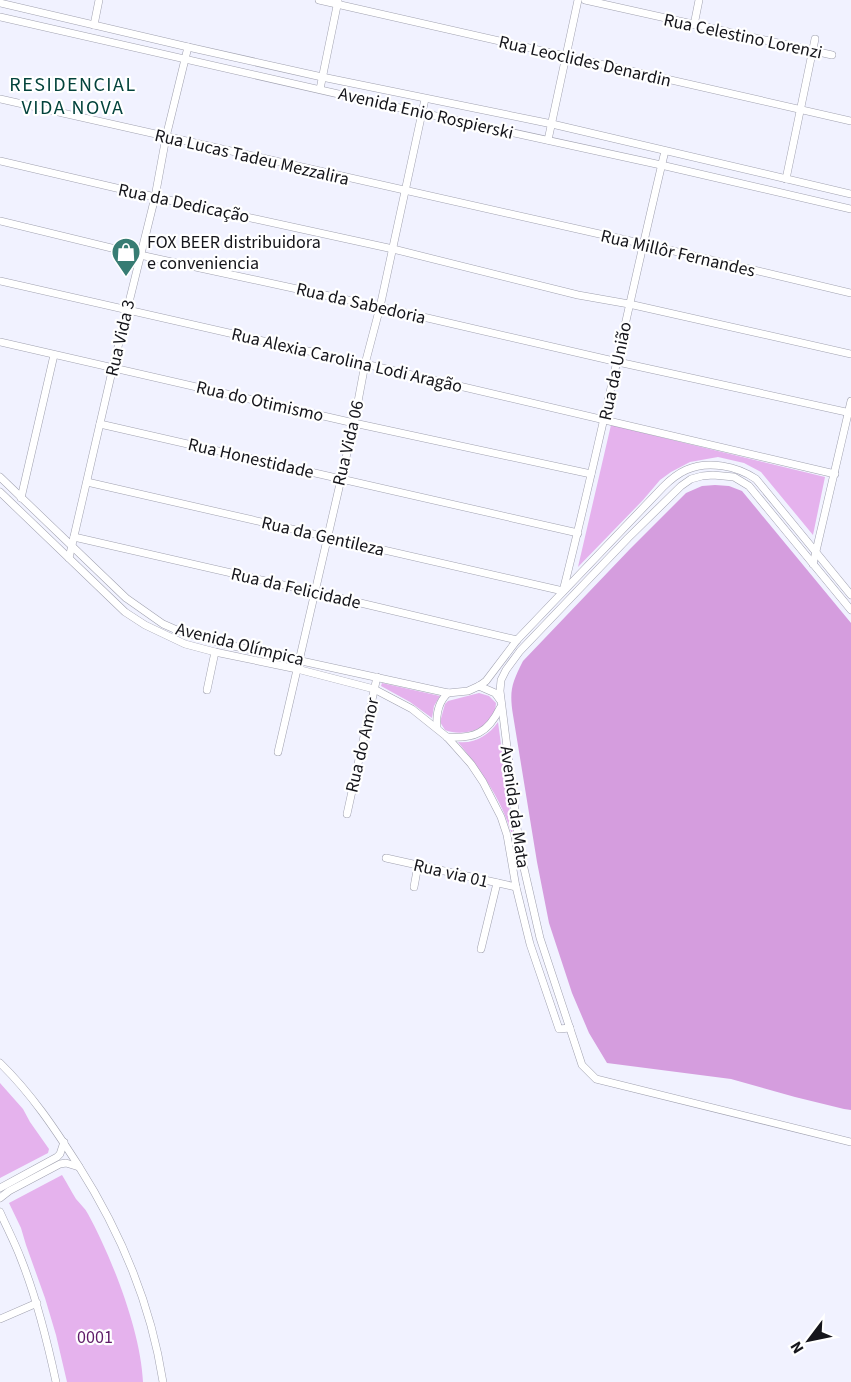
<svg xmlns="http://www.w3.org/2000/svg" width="851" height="1382" viewBox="0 0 851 1382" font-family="'Source Sans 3',sans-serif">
	<rect width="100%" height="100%" fill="#f1f2ff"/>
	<g fill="#e5b2ed">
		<polygon points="611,425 825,477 813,535 761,472 744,463 718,457 690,462 671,472 660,480 643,500 578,567"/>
		<polygon points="382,683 440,696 434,706 432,718 410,702 381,686"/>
		<path d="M479 693 489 696 496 703C495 728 465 738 445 730L440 722 445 704 448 701Z"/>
		<path d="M498 722 514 842C504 803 483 773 458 742 475 744 489 735 498 722Z"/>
		<polygon points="0,1083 23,1109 30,1122 49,1149 48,1153 0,1178"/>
		<path d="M62 1175C67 1183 71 1191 76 1199 80 1204 85 1208 88 1214 112 1258 141 1332 143 1382H67L56 1335 45 1298 26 1245 21 1228 9 1203Z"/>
	</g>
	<path fill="#d59dde" d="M715 485 729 486 742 491 851 623V1110L844 1109 795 1097 731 1079 607 1063 589 1033 572 993 549 923 537 862 513 715C509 690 512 683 523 661L630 549 686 493 702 486Z"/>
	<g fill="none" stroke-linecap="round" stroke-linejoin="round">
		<g stroke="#a0a1af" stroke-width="8">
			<g id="minor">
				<polyline points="319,0 851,121"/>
				<polyline points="585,0 832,55"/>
				<polyline points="0,3 188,47 322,77 552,124 851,194"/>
				<polyline points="0,17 422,113 661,165 851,209"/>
				<polyline points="94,25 99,0"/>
				<polyline points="694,25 699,0"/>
				<polyline points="320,89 338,1"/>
				<polyline points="0,99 644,244 851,293"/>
				<polyline points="548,140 578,0"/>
				<polyline points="0,161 155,197 393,249 578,295 629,304 851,354"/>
				<polyline points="786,179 815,39"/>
				<polyline points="0,221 140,255 380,307 618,362 851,413"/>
				<polyline points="0,281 365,364 835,474"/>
				<polyline points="0,342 354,423 591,474"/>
				<polyline points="100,424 578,533"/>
				<path d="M0 477 126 598 163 624 179 631 224 644 448 693 468 691 479 686 486 681 517 640 663 487C670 480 677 474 686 470 708 460 737 466 756 479L851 595"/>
				<path d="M87 482 563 591C600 445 630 297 665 151"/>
				<polyline points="0,492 125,612 145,625 185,644 215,652 297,669 374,689 412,709 447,737 471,764 483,782 501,817 507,835 516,887 530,944 559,1029 570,1028"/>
				<polyline points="21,498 54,355"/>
				<polyline points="74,537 314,592 517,640"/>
				<polyline points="69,558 113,367 155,197 166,137 188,47"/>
				<polyline points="813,564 851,401"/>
				<polyline points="851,610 749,486 734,477 713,475 702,476 691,479 681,486 628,538 520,651 506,670 501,680 500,691 520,851 529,890 540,938 582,1065 596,1079 851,1142"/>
				<polyline points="479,686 495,693 500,700"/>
				<polyline points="207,690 215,652"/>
				<path d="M437 727C436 714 438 702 448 693"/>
				<path d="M447 737C474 739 488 733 500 708"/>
				<polyline points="278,752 354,423 365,364 380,307 425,99"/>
				<polyline points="347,814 377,677"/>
				<polyline points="386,858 516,887"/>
				<polyline points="414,887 418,865"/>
				<polyline points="481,949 497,883"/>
				<path d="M0 1063C31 1093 55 1129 78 1165 120 1231 151 1304 163 1382"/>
				<polyline points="0,1188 57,1157 60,1154 64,1142"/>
				<polyline points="0,1198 9,1191 60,1164 66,1163 79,1167"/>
				<path d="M0 1212C7 1228 15 1243 21 1259 37 1299 47 1340 56 1382"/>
				<polyline points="0,1319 37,1303"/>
			</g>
		</g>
		<use href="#minor" stroke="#fff" stroke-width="7"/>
	</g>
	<defs>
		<g id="shop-pin" transform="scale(1.5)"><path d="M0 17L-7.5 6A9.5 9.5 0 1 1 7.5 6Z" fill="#377c73" stroke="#fff"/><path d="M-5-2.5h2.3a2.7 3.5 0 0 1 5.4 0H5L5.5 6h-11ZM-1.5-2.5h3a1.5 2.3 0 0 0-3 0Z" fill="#fff"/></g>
	</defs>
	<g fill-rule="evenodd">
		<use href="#shop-pin" x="126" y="252"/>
	</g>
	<g text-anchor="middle" stroke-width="4.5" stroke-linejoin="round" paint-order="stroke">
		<g font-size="18" fill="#15151b" stroke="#fff">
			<text transform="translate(743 36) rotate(12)" y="6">Rua Celestino Lorenzi</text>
			<text transform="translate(585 61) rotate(13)" y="6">Rua Leoclides Denardin</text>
			<text transform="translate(426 113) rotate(13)" y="6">Avenida Enio Rospierski</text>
			<text transform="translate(252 157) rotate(13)" y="6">Rua Lucas Tadeu Mezzalira</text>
			<text transform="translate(184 203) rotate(12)" y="6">Rua da Dedicação</text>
			<text transform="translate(678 253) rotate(13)" y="6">Rua Millôr Fernandes</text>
			<text transform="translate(361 303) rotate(13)" y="6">Rua da Sabedoria</text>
			<text transform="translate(120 338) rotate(-77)" y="6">Rua Vida 3</text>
			<text transform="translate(347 360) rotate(13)" y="6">Rua Alexia Carolina Lodi Aragão</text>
			<text transform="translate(615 371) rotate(-78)" y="6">Rua da União</text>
			<text transform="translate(260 401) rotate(13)" y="6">Rua do Otimismo</text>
			<text transform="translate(348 443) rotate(-77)" y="6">Rua Vida 06</text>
			<text transform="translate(251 458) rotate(13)" y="6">Rua Honestidade</text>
			<text transform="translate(323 536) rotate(13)" y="6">Rua da Gentileza</text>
			<text transform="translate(296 588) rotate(13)" y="6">Rua da Felicidade</text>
			<text transform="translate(240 644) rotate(14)" y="6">Avenida Olímpica</text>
			<text transform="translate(362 745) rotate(-77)" y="6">Rua do Amor</text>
			<text transform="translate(515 807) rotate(82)" y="6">Avenida da Mata</text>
			<text transform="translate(451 873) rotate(13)" y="6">Rua via 01</text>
		</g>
		<g font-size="18" fill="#15151b" stroke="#fff" text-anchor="start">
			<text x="147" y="248">FOX BEER distribuidora<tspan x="147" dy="21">e conveniencia</tspan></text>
		</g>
		<g font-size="18" fill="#5f1c69" stroke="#fff">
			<text x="95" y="1343">0001</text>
		</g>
		<g font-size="20" letter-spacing="1.5" fill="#03433c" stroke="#fff">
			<text x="73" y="91">RESIDENCIAL<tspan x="73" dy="23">VIDA NOVA</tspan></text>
		</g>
	</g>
	<g transform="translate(809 1340) rotate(238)" stroke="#ffffff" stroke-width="4.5" paint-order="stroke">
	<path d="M0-4.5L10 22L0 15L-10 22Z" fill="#15151b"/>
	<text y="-9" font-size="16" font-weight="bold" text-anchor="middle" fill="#15151b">N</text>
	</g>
</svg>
